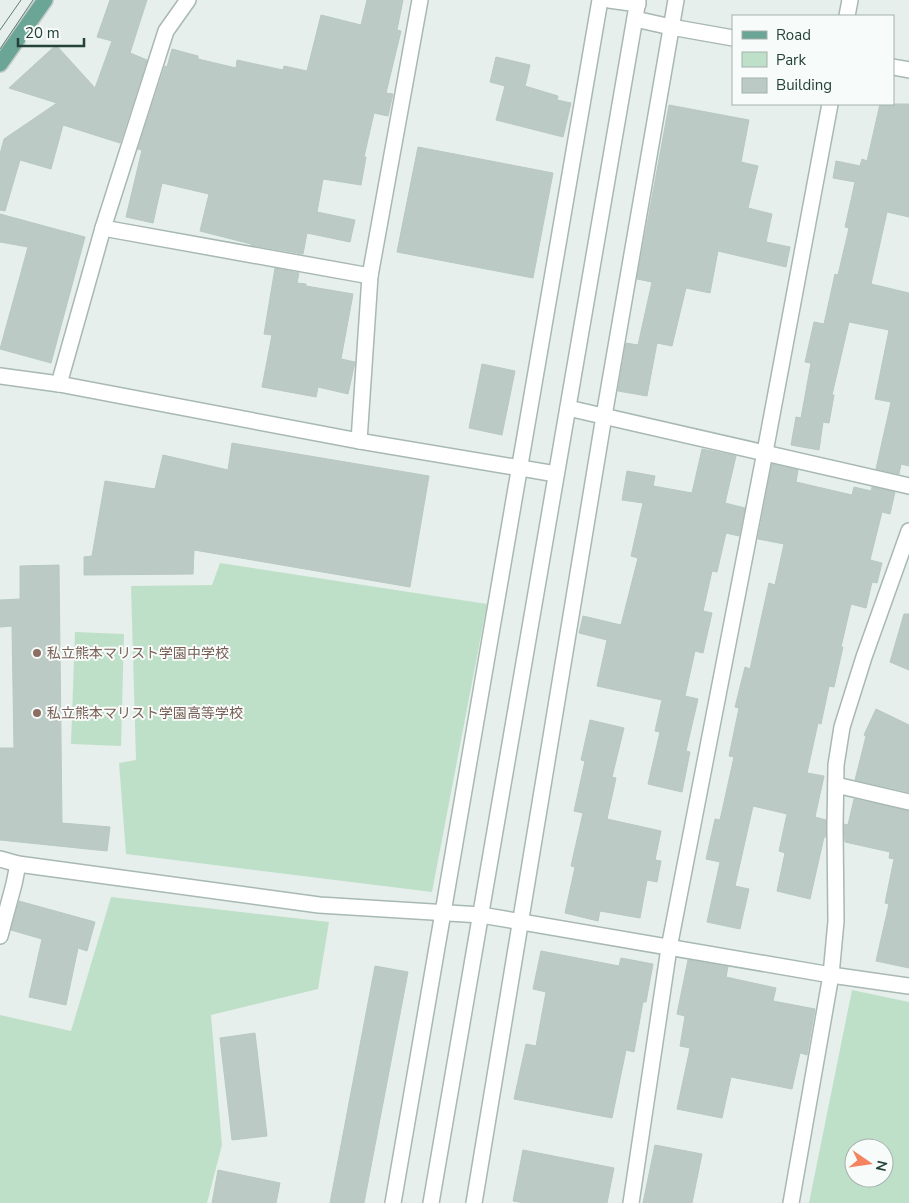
<svg xmlns="http://www.w3.org/2000/svg" width="909" height="1203" viewBox="0 0 909 1203" font-family="'Nunito Sans','Noto Sans JP',sans-serif">
	<rect width="100%" height="100%" fill="#e6efeb"/>
	<g fill="#bfe0c8" fill-rule="evenodd">
		<polygon points="220,563 487,604 432,892 126,854 119,763 136,760 131,586 212,585"/>
		<polygon points="75,632 124,634 121,746 71,744"/>
		<polygon points="111,897 329,922 318,989 211,1015 222,1145 207,1203 0,1203 0,1015 71,1031"/>
		<path d="M852 990 909 1002V1203H809ZM854 1148H884V1178H854Z"/>
	</g>
	<g fill="#bbcac4" stroke="#b8c9c2">
		<polygon points="110,0 147,0 130,53 147,60 120,143 63,125 51,169 20,160 5,211 0,210 0,154 4,139 57,103 9,88 56,45 95,88 112,41 97,37"/>
		<polygon points="367,0 403,0 397,30 401,31 386,93 393,94 388,116 374,113 364,157 366,157 361,185 323,179 317,212 355,220 350,242 307,233 303,254 251,245 251,244 200,231 209,194 162,183 153,223 126,217 142,150 138,149 165,66 167,67 172,49 198,56 198,59 236,68 237,60 283,70 284,66 307,71 321,15 361,25"/>
		<polygon points="496,57 530,65 525,86 558,96 557,100 571,103 563,137 496,120 505,86 490,82"/>
		<polygon points="880,104 909,104 909,217 887,212 871,284 909,293 909,466 901,464 899,474 876,469 891,402 875,399 889,330 849,322 832,395 834,395 829,423 823,422 819,450 791,445 796,417 801,418 811,363 805,362 814,322 824,324 835,274 838,275 849,228 845,227 855,182 833,178 836,161 860,166 862,159 867,161"/>
		<polygon points="669,105 749,120 741,162 758,166 748,208 772,214 766,242 790,247 786,267 718,251 710,293 686,288 672,346 657,343 647,396 618,391 626,343 638,345 652,282 637,279"/>
		<polygon points="418,147 553,173 533,278 397,252"/>
		<polygon points="0,214 85,237 51,363 0,349 28,247 0,242"/>
		<polygon points="275,268 299,273 297,283 306,284 306,286 353,294 341,359 355,362 348,394 318,387 316,397 262,387 272,335 264,334"/>
		<polygon points="482,364 515,371 502,435 469,428"/>
		<polygon points="232,443 429,476 410,587 194,550 193,574 84,575 84,557 92,556 105,481 155,489 163,455 228,470"/>
		<polygon points="702,449 736,456 725,503 745,508 739,536 726,533 717,572 712,571 703,611 712,613 703,653 695,651 685,696 698,699 686,751 690,752 682,792 648,784 660,732 655,731 662,700 597,686 607,640 579,633 583,616 621,625 638,558 631,556 643,503 622,500 627,471 655,476 653,486 692,493"/>
		<polygon points="772,464 798,470 796,482 852,495 854,487 871,491 872,487 895,492 890,514 882,512 870,560 882,563 877,583 872,582 866,608 851,604 841,647 843,647 834,687 829,686 821,724 818,723 807,773 824,776 815,817 826,820 826,837 824,837 810,899 777,891 785,853 779,851 787,814 753,806 735,886 749,889 740,929 707,922 720,862 706,859 715,819 720,820 734,757 729,756 739,708 735,707 745,667 750,669 769,583 775,585 784,544 758,539"/>
		<polygon points="59,565 62,823 110,827 107,851 0,840 0,748 14,748 12,626 0,627 0,600 20,599 20,566"/>
		<polygon points="904,614 909,614 909,670 890,662"/>
		<polygon points="876,709 909,725 909,792 855,780 866,736 864,735"/>
		<polygon points="590,720 624,728 612,777 616,778 607,819 661,831 655,860 661,861 657,882 647,880 640,918 600,911 598,921 565,913 575,867 571,866 583,813 574,811 585,761 581,760"/>
		<polygon points="854,799 909,811 909,968 876,961 889,904 885,903 894,859 889,858 890,852 845,842 844,824 848,825"/>
		<polygon points="19,901 95,922 87,951 78,948 66,1005 29,997 42,939 11,930"/>
		<polygon points="541,951 619,966 621,958 653,964 646,1002 643,1002 634,1052 626,1050 612,1118 514,1099 526,1044 536,1046 546,992 533,989"/>
		<polygon points="688,960 728,967 726,977 776,988 773,1001 815,1009 807,1055 800,1053 792,1089 731,1077 722,1118 677,1109 690,1048 680,1046 685,1016 677,1014"/>
		<polygon points="375,966 408,972 364,1203 330,1203"/>
		<polygon points="255,1033 267,1136 232,1140 220,1038"/>
		<polygon points="655,1145 702,1154 692,1203 643,1203"/>
		<polygon points="523,1150 614,1168 607,1203 524,1203 513,1201"/>
		<polygon points="218,1170 280,1183 276,1203 212,1203"/>
	</g>
	<g fill="none" stroke-linecap="round" stroke-linejoin="round">
		<g stroke="#a8b8b2" stroke-width="18">
			<g id="minor">
				<polyline points="609,0 638,4"/>
				<polyline points="847,16 850,0"/>
				<polyline points="635,19 671,27 733,38"/>
				<polyline points="893,67 909,70"/>
				<polyline points="103,228 370,276"/>
				<polyline points="0,376 59,384 359,441 556,474"/>
				<polyline points="59,384 103,228 166,31 188,0"/>
				<polyline points="568,408 909,486"/>
				<polyline points="359,441 370,276 420,0"/>
				<polyline points="836,785 909,802"/>
				<polyline points="0,859 18,864 319,905 481,915 831,975 909,986"/>
				<polyline points="0,936 14,884 18,864"/>
				<polyline points="393,1203 600,0"/>
				<polyline points="474,1203 604,416 676,0"/>
				<polyline points="631,1203 669,948 765,452 830,104"/>
				<polyline points="791,1203 831,975 836,921 835,827 836,765 842,727 864,657 909,531"/>
			</g>
		</g>
		<g stroke="#a8b8b2" stroke-width="18">
			<polyline id="tertiary" points="431,1203 638,0"/>
		</g>
		<g stroke="#c2cac8" stroke-width="18">
			<polyline id="primary" points="0,64 45,0"/>
		</g>
		<use href="#minor" stroke="#fff" stroke-width="15"/>
		<use href="#tertiary" stroke="#fff" stroke-width="15"/>
		<use href="#primary" stroke="#6aa596" stroke-width="15"/>
		<g stroke="#5f7d75" stroke-width="1">
			<polyline points="0,30 21,0"/>
			<polyline points="0,49 33,0"/>
		</g>
	</g>
	<g fill="#8d6e63" stroke="#f7fbf9" stroke-width="2">
		<circle cx="37" cy="653" r="5"/>
		<circle cx="37" cy="713" r="5"/>
	</g>
	<g text-anchor="middle" stroke-width="4" stroke-linejoin="round" paint-order="stroke">
		<g font-size="14" fill="#785e54" stroke="#f7fbf9" text-anchor="start">
			<text x="47" y="658">私立熊本マリスト学園中学校</text>
			<text x="47" y="718">私立熊本マリスト学園高等学校</text>
		</g>
	</g>
	<rect x="732" y="15" width="162" height="90" fill="#f7fbf9" stroke="#a3b1ad"/>
	<rect x="742" y="31" width="25" height="8" fill="#6aa596" stroke="#a3b1ad"/>
	<text x="776" y="40" font-size="15" fill="#24423a">Road</text>
	<rect x="742" y="52" width="25" height="15" fill="#bfe0c8" stroke="#a3b1ad"/>
	<text x="776" y="65" font-size="15" fill="#24423a">Park</text>
	<rect x="742" y="78" width="25" height="15" fill="#bbcac4" stroke="#a3b1ad"/>
	<text x="776" y="90" font-size="15" fill="#24423a">Building</text>
	<g transform="translate(869 1163) rotate(103)"><circle r="24" fill="#f7fbf9" stroke="#a3b1ad"/>
	<path d="M0-4L9 19L0 12L-9 19Z" fill="#f4845f"/>
	<text y="-8" font-size="14" font-weight="bold" text-anchor="middle" fill="#24423a">N</text>
	</g>
	<path d="M18 38v8h66v-8" fill="none" stroke="#24423a" stroke-width="2.5"/>
	<text x="25" y="38" font-size="15" fill="#24423a" stroke="#f7fbf9" stroke-width="4" paint-order="stroke">20 m</text>
</svg>
